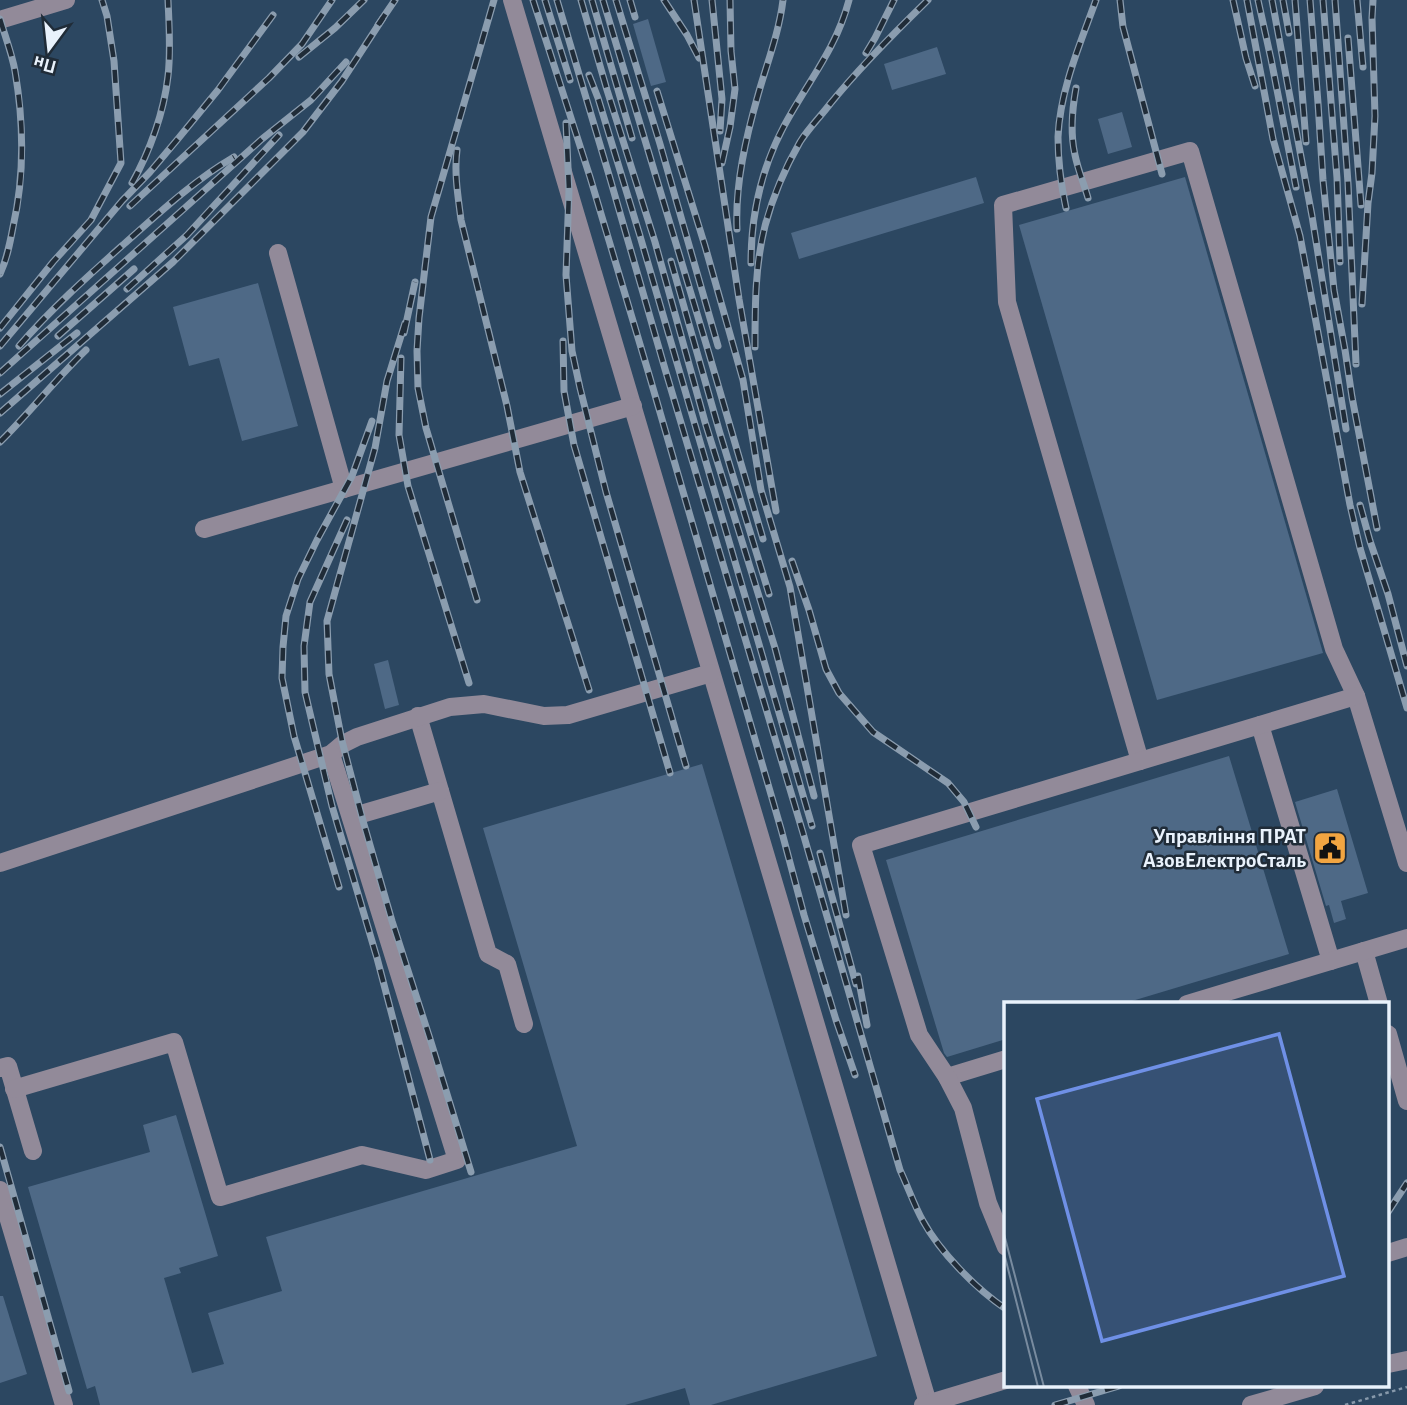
<svg xmlns="http://www.w3.org/2000/svg" width="1407" height="1405" viewBox="0 0 1407 1405" font-family="'Alegreya Sans',sans-serif">
	<rect width="100%" height="100%" fill="#2c4761"/>
	<g fill="#4e6986">
		<polygon points="648,19 666,82 651,86 633,24"/>
		<polygon points="937,47 946,74 892,90 884,64"/>
		<polygon points="1122,112 1132,147 1108,154 1098,119"/>
		<polygon points="976,177 984,203 799,259 791,233"/>
		<polygon points="1185,177 1323,653 1157,700 1019,225"/>
		<polygon points="258,283 298,426 242,441 219,358 189,366 173,307"/>
		<polygon points="388,660 399,705 385,709 374,664"/>
		<polygon points="1229,756 1289,954 1122,1004 1006,1004 1006,1039 947,1057 944,1053 886,860"/>
		<polygon points="702,764 877,1356 711,1405 690,1405 685,1388 625,1405 100,1405 95,1386 87,1389 28,1187 150,1152 143,1125 176,1115 218,1256 179,1268 181,1273 164,1278 192,1373 224,1364 208,1313 282,1291 266,1237 577,1146 483,828"/>
		<polygon points="1337,789 1368,893 1341,901 1346,919 1334,923 1329,905 1326,906 1295,802"/>
		<polygon points="0,1296 3,1296 27,1374 0,1383"/>
	</g>
	<g fill="none" stroke-linecap="round" stroke-linejoin="round">
		<polyline stroke="#8799ab" stroke-width="2.5" stroke-dasharray="3.5 3.5" stroke-linecap="butt" points="1345,1405 1407,1387"/>
		<g stroke="#928a99" stroke-width="18">
			<polyline points="512,0 928,1403"/>
			<polyline points="0,20 66,0"/>
			<polyline points="278,253 344,489"/>
			<polyline points="204,529 633,406"/>
			<polyline points="418,716 488,954 507,964 524,1024"/>
			<polyline points="1260,725 1331,961"/>
			<polyline points="1140,761 1007,302 1003,205 1190,151 1334,649 1356,696 1407,863"/>
			<polyline points="351,817 440,791"/>
			<polyline points="0,863 331,754 343,744 357,737 450,707 484,704 544,716 568,715 711,673"/>
			<polyline points="1364,951 1379,1004"/>
			<polyline points="1187,1004 1407,938"/>
			<polyline points="1388,1034 1407,1101"/>
			<polyline points="0,1068 8,1066 33,1151"/>
			<polyline points="947,1077 1006,1059"/>
			<polyline points="14,1089 174,1042 220,1197 362,1155 426,1170 457,1160 331,754"/>
			<polyline points="0,1190 64,1405"/>
			<polyline points="1006,1247 988,1203 963,1108 947,1077 919,1035 861,845 1356,696"/>
			<polyline points="1388,1253 1407,1247"/>
			<polyline points="1388,1364 1407,1360"/>
			<polyline points="1077,1386 1086,1405"/>
			<polyline points="923,1405 1006,1380"/>
			<polyline points="1251,1405 1315,1386"/>
		</g>
		<g stroke="#8b9daf" stroke-width="7">
			<g id="rail">
				<polyline points="533,0 590,177 648,371 781,829 804,915 836,1020 855,1075"/>
				<polyline points="545,0 570,80"/>
				<path d="M557 0 609 175 665 369 803 833 900 1170C908 1187 914 1205 923 1221 940 1252 976 1289 1006 1309"/>
				<polyline points="581,0 607,90 655,242 705,422 775,648 814,796"/>
				<polyline points="592,0 632,138"/>
				<polyline points="603,0 707,347 763,539"/>
				<polyline points="616,0 660,144 718,346"/>
				<polyline points="630,0 635,17"/>
				<polyline points="664,0 687,35 699,58"/>
				<polyline points="694,0 739,299 776,511"/>
				<polyline points="712,0 722,99 720,131"/>
				<polyline points="1120,0 1123,27 1162,174"/>
				<polyline points="1233,0 1246,58 1255,86"/>
				<polyline points="1247,0 1273,139 1300,236 1350,505 1360,548 1407,708"/>
				<polyline points="1258,0 1271,59 1296,187"/>
				<polyline points="1272,0 1312,216 1346,429"/>
				<polyline points="1283,0 1289,33"/>
				<polyline points="1295,0 1306,142"/>
				<polyline points="1310,0 1318,103 1323,180 1334,290 1345,350 1352,397 1377,528"/>
				<polyline points="1323,0 1337,178 1340,262"/>
				<polyline points="1335,0 1348,183 1356,364"/>
				<polyline points="1357,0 1363,67"/>
				<path d="M0 19C5 36 12 54 15 71 24 124 25 174 13 227 10 243 7 259 0 274"/>
				<polyline points="378,25 395,0"/>
				<polyline points="1348,38 1361,205"/>
				<polyline points="866,53 875,38 894,0"/>
				<polyline points="299,57 335,28 364,0"/>
				<polyline points="589,75 598,98 640,236 812,826"/>
				<path d="M1076 88C1072 110 1070 133 1075 155 1078 170 1084 184 1088 198"/>
				<polyline points="657,91 705,246 743,380 761,490 790,587 846,915"/>
				<polyline points="566,123 569,190 566,275 572,351 580,388 606,492 686,766"/>
				<path d="M457 150C454 173 458 196 461 220L507 406 520 472 589 690"/>
				<polyline points="722,163 730,127 735,89 731,51 730,0"/>
				<path d="M132 183C150 151 164 112 168 76 171 51 169 25 168 0"/>
				<polyline points="130,206 269,78 302,44 332,0"/>
				<path d="M1066 208C1061 185 1058 161 1058 137 1060 90 1080 44 1096 0"/>
				<path d="M737 229C735 184 746 137 758 95 767 63 779 33 783 0"/>
				<polyline points="671,261 719,430 769,594"/>
				<path d="M751 263C751 216 761 170 783 128 806 84 836 50 849 0"/>
				<polyline points="127,289 187,235 279,135"/>
				<polyline points="1362,304 1368,203 1372,173 1375,116 1372,18 1373,0"/>
				<polyline points="405,323 387,381 375,448 327,621 329,674 342,741 363,821 392,921 431,1042 471,1172"/>
				<polyline points="0,328 53,262 91,220 121,163 114,61 107,16 102,0"/>
				<polyline points="404,333 415,282"/>
				<polyline points="58,336 134,269"/>
				<polyline points="563,341 564,391 574,445 670,773"/>
				<polyline points="0,346 122,201 150,172 177,140 218,90 273,15"/>
				<path d="M19 346C51 309 87 277 124 244 159 213 193 181 234 157"/>
				<path d="M755 347C755 307 755 265 765 226 773 196 785 168 800 142 808 129 820 117 830 104 860 67 894 33 928 0"/>
				<polyline points="401,358 399,435 408,486 469,683"/>
				<polyline points="0,373 262,139 311,100 346,62"/>
				<polyline points="0,394 77,333"/>
				<polyline points="0,413 173,262 303,132 342,81 383,18"/>
				<path d="M0 442C30 412 56 379 86 350"/>
				<polyline points="1360,505 1370,541 1388,594 1407,666"/>
				<polyline points="347,520 310,602 304,646 305,692 332,806 377,958 430,1160"/>
				<polyline points="792,561 809,610 826,669 839,693 873,732 948,783 964,802 976,827"/>
				<polyline points="477,600 426,428 418,388 417,351 419,318 431,217 494,0"/>
				<polyline points="820,853 856,984"/>
				<polyline points="339,887 294,736 282,678 283,647 286,616 298,579 317,540 352,476 372,421"/>
				<polyline points="858,976 867,1025"/>
				<polyline points="0,1147 69,1391"/>
				<polyline points="1388,1212 1407,1183"/>
				<polyline points="1055,1405 1119,1386"/>
			</g>
		</g>
		<use href="#rail" stroke="#202c38" stroke-width="4.5" stroke-dasharray="13" stroke-linecap="butt"/>
	</g>
	<defs>
		<g id="civic-square" transform="scale(1.75)"><rect x="-9" y="-9" width="18" height="18" rx="4" fill="#f2a541" stroke="#202c38"/><path d="M-.6-6.5H3V-4.5H.6V-3L4-1V1h2V6H-6V1h2V-1L-.6-3ZM-1.2 2.5V6h2.4V2.5Z" fill="#111"/></g>
	</defs>
	<g fill-rule="evenodd">
		<use href="#civic-square" x="1330" y="848"/>
	</g>
	<g text-anchor="middle" stroke-width="5" stroke-linejoin="round" paint-order="stroke">
		<g font-size="21" font-weight="bold" fill="#e9f2fc" stroke="#202c38" text-anchor="end">
			<text x="1306" y="843">Управління ПРАТ<tspan x="1306" dy="24">АзовЕлектроСталь</tspan></text>
		</g>
	</g>
	<g transform="translate(1004 1002)">
		<rect width="385" height="385" fill="#2c4761"/>
		<path fill="none" stroke="#788b9f" stroke-width="2" d="M0 232 40 385M0 251 34 385"/>
		<path fill="#6f90e6" fill-opacity="0.15" stroke="#6f90e6" stroke-width="3.5" d="M275 32 340 274 98 339 33 97Z"/>
		<rect width="385" height="385" fill="none" stroke="#e9f2fc" stroke-width="3.5"/>
	</g>
	<g transform="translate(49 49) rotate(195)" stroke="#202c38" stroke-width="5" paint-order="stroke">
	<path d="M0-5L12 26L0 18L-12 26Z" fill="#e9f2fc"/>
	<text y="-10" font-size="19" font-weight="bold" text-anchor="middle" fill="#e9f2fc">Пн</text>
	</g>
</svg>
